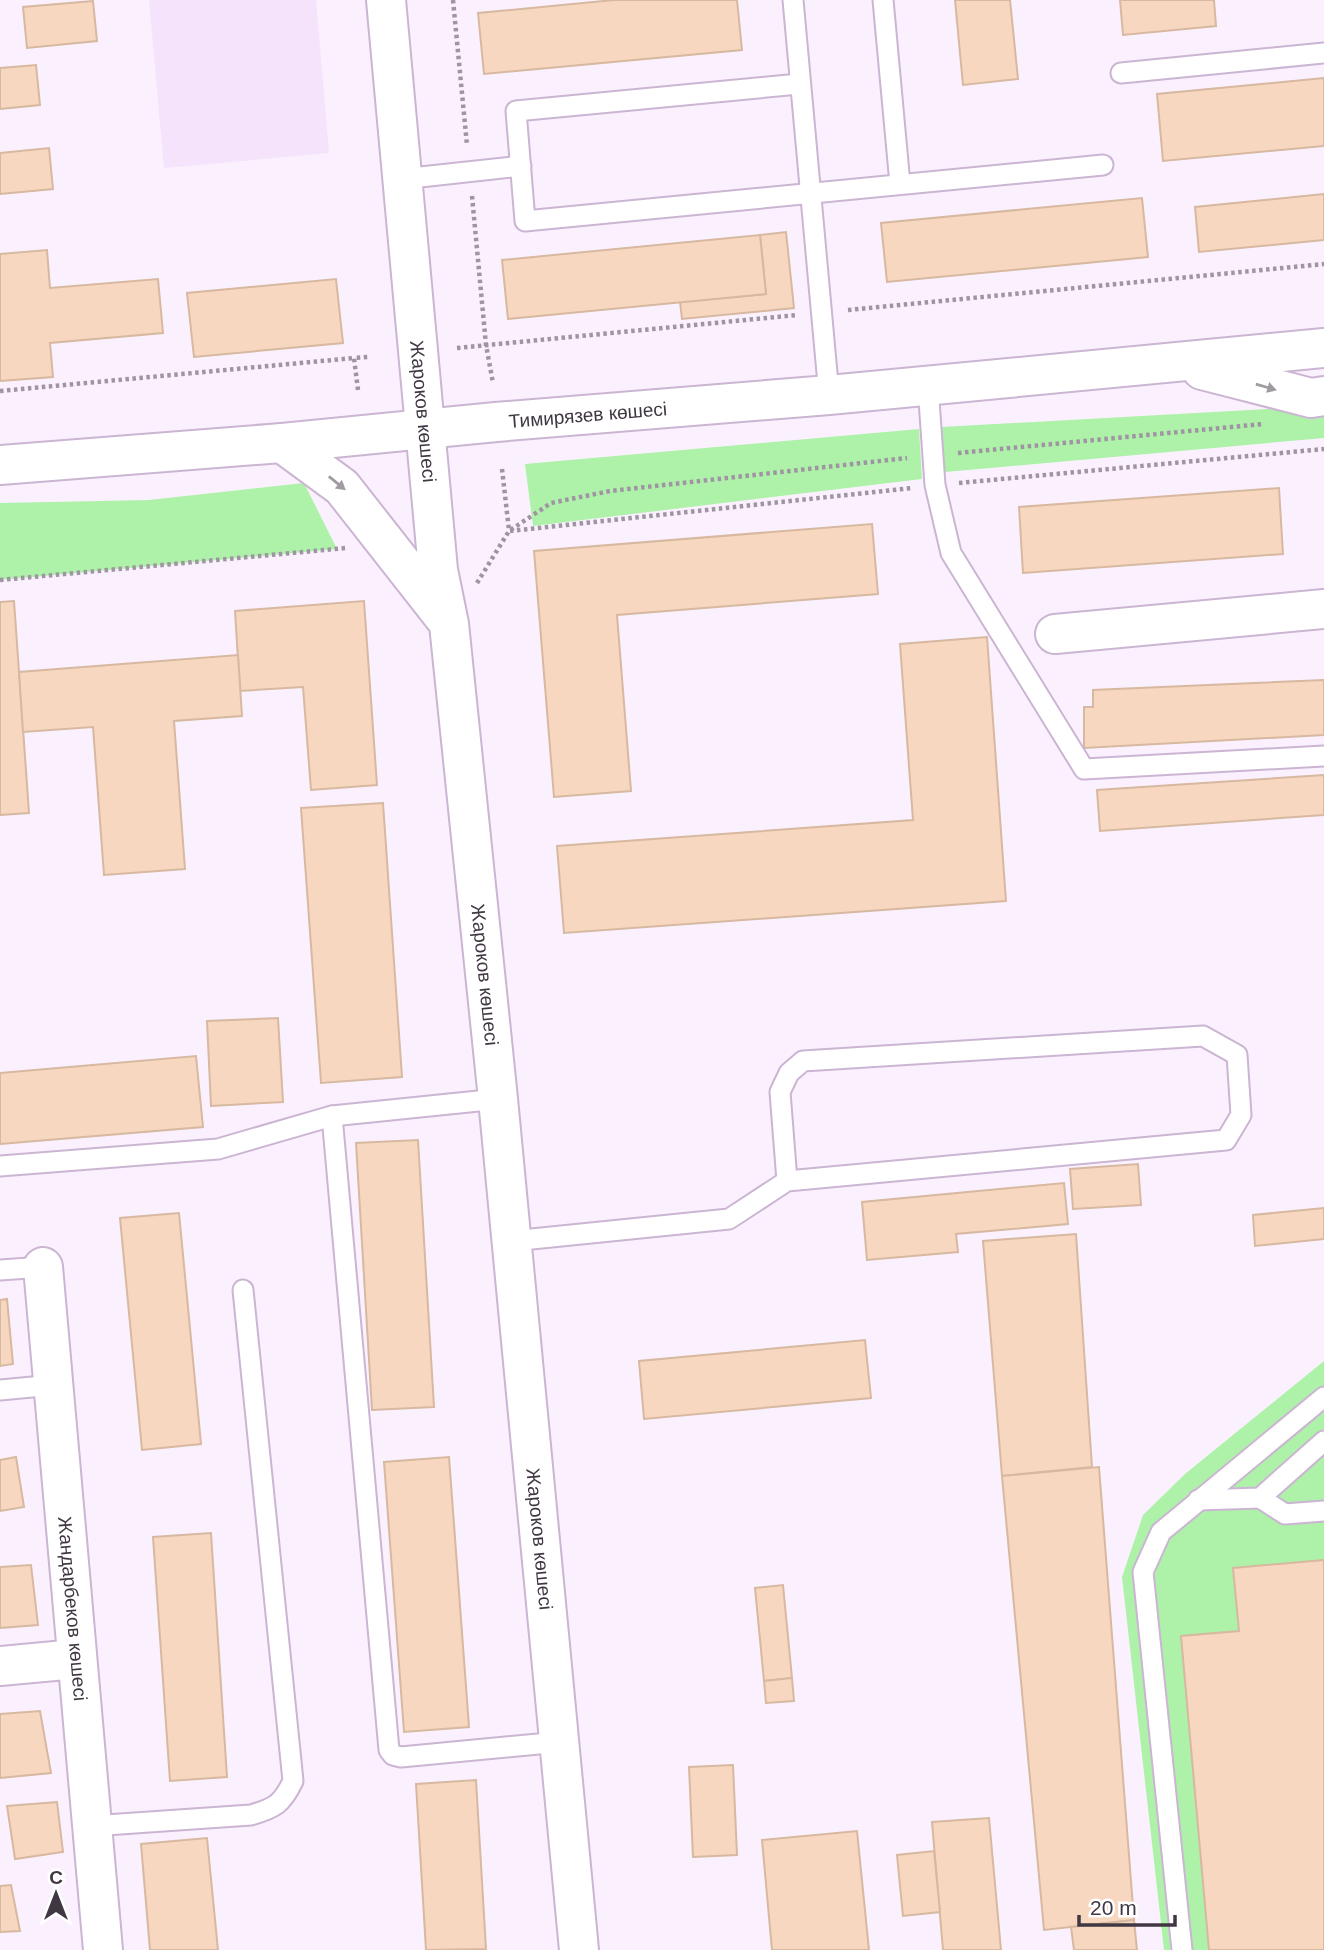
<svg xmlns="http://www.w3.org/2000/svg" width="1324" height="1950" viewBox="0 0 1324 1950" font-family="Arial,sans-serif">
	<rect width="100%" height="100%" fill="#fbf1fe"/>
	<polygon fill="#f4e3fa" points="149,0 316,0 329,153 164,168"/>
	<g fill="#aef1a9">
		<polygon points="1324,406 1324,438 945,472 941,427"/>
		<polygon points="919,429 922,479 533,526 525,464"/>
		<polygon points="304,483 337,549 0,580 0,503 149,500"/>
		<polygon points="1324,1361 1324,1950 1164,1950 1122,1577 1143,1515 1185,1474"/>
	</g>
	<g fill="#f7d7bf" stroke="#d7b8a0" stroke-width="2">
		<polygon points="614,0 737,0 742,50 484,74 478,13"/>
		<polygon points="955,0 1010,0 1018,79 963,85"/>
		<polygon points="1120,0 1214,0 1216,26 1123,35"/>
		<polygon points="93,1 97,41 27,48 23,7"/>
		<polygon points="36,65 40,105 0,109 0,68"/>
		<polygon points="1324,78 1324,146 1163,161 1157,94"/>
		<polygon points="49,148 53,189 0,194 0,153"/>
		<polygon points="1324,194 1324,240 1199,252 1195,207"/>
		<polygon points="1142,198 1148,257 887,282 881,223"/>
		<polygon points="786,232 794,308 682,319 680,302 766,294 760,235"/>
		<polygon points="760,235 766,294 508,319 502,260"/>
		<polygon points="47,250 50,288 158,279 163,333 50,343 53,377 0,381 0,254"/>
		<polygon points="336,279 343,343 194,357 187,293"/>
		<polygon points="1279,488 1283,554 1023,573 1019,507"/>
		<polygon points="872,524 878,594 617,615 631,791 554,797 534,551"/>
		<polygon points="14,601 29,813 0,815 0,602"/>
		<polygon points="364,601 377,785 311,790 303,687 240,691 235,611"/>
		<polygon points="987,637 1006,901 564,933 557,846 913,820 900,644"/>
		<polygon points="238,655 242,716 174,721 185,869 104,875 93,727 23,732 19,672"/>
		<polygon points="1324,680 1324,735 1084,748 1084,707 1093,707 1093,690"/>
		<polygon points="1324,775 1324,815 1100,831 1097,790"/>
		<polygon points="383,803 402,1077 321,1083 301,808"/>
		<polygon points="278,1018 283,1102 211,1106 207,1021"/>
		<polygon points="196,1056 203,1127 0,1144 0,1073"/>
		<polygon points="418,1140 434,1407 372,1410 356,1143"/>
		<polygon points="1138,1164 1141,1205 1073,1209 1070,1169"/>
		<polygon points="1064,1183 1068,1224 956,1234 958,1252 867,1260 862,1202"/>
		<polygon points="1324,1208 1324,1239 1255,1246 1253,1215"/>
		<polygon points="179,1213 201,1444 142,1450 120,1218"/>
		<polygon points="1076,1234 1092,1467 1002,1476 983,1241"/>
		<polygon points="7,1299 13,1364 0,1366 0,1300"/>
		<polygon points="865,1340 871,1398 644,1419 639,1361"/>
		<polygon points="16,1457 24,1507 0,1511 0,1460"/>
		<polygon points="449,1457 469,1727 404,1732 384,1462"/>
		<polygon points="1099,1467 1134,1920 1044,1930 1002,1476"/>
		<polygon points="211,1533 227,1777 170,1781 153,1537"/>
		<polygon points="1324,1560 1324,1950 1209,1950 1181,1636 1239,1631 1233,1568"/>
		<polygon points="31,1565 38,1625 0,1628 0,1567"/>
		<polygon points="783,1585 792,1678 764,1681 755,1588"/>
		<polygon points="792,1678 794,1701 766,1703 764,1681"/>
		<polygon points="40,1711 51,1773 0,1778 0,1714"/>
		<polygon points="733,1765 737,1855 693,1857 689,1767"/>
		<polygon points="476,1780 486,1949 426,1950 416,1784"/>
		<polygon points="57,1802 63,1852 15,1859 7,1806"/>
		<polygon points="989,1818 1001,1950 943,1950 932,1822"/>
		<polygon points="857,1831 869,1950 772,1950 762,1840"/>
		<polygon points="207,1838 218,1950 150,1950 141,1844"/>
		<polygon points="934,1851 940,1912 903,1916 897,1855"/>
		<polygon points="11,1885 20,1931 0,1932 0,1886"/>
		<polygon points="1134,1920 1137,1950 1074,1950 1071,1927"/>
	</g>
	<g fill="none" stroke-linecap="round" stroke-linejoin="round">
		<g stroke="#cbb5d3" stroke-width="23">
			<g id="service">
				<polyline points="793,0 829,395"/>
				<polyline points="883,0 900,184"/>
				<polyline points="1121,73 1324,53"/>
				<polyline points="799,84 516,111 525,221 1103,165"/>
				<polyline points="402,179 521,166"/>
				<polyline points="928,386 935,485 951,553 1084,769 1324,756"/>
				<polyline points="332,1116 389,1750 393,1755 401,1757 559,1742"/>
				<polyline points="0,1166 218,1149 332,1116 498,1099"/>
				<polyline points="512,1241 729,1219 787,1181 1226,1140 1241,1115 1237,1055 1203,1036 803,1061 789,1073 780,1092 787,1181"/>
				<polyline points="0,1270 43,1267"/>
				<polyline points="0,1390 53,1385"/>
				<polyline points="1260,1498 1285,1514 1324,1511"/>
				<polyline points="1198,1500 1260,1498 1324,1441"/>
				<path d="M91 1826 251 1815C275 1808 282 1804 293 1781L243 1290"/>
				<polyline points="1182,1950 1143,1572 1161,1532 1324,1397"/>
			</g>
		</g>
		<g stroke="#cbb5d3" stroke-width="42">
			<g id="minor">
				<polyline points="1055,634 1324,609"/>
				<path id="s1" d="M43 1267 103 1950"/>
				<polyline points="0,1666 76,1659"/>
			</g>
		</g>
		<g stroke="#cbb5d3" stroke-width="42">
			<g id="tertiary">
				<polyline points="1202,370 1311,398 1324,396"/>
				<path id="s2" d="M0 465 282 443 496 422 829 395 1324 348"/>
			</g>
		</g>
		<g stroke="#cbb5d3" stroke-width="42">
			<g id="secondary">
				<path id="s3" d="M386 0 438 570 449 624 498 1099 579 1950"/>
				<polyline points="282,443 342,487 444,617"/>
			</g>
		</g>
		<g stroke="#9f95a2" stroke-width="4.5" stroke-dasharray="3.5 3.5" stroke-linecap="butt">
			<polyline points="453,0 467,145"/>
			<polyline points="472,196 486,345 493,383"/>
			<polyline points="848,310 1324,264"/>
			<polyline points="457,348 797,315"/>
			<polyline points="358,390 354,358 369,357"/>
			<polyline points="0,391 354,358"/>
			<polyline points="958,453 1263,424"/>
			<polyline points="502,469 509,530"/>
			<polyline points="959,483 1324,449"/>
			<polyline points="510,531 912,488"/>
			<polyline points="0,580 346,548"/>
			<polyline points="477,583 509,531 551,503 610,491 907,458"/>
		</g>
		<use href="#service" stroke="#fff" stroke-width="19"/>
		<use href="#minor" stroke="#fff" stroke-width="38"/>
		<use href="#tertiary" stroke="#fff" stroke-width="38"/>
		<use href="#secondary" stroke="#fff" stroke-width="38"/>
	</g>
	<defs><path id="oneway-solid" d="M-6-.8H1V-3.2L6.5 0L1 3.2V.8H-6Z" transform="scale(1.75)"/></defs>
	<g fill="#a09ba1">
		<use href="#oneway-solid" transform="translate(1266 387) rotate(16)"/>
		<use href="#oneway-solid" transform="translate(337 483) rotate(39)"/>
	</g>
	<g text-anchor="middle" stroke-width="5" stroke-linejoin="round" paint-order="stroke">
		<g font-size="19" fill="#403743" stroke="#fff">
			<text dy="7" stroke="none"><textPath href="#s3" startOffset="413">Жароков көшесі</textPath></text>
			<text dy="7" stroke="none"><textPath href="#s2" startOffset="590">Тимирязев көшесі</textPath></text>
			<text dy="7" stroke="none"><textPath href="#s3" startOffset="980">Жароков көшесі</textPath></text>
			<text dy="7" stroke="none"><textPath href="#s3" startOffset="1547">Жароков көшесі</textPath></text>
			<text dy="7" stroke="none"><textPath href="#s1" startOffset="343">Жандарбеков көшесі</textPath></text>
		</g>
	</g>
	<g transform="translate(56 1894)" stroke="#ffffff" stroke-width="5" paint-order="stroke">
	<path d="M0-5L12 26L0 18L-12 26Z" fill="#403743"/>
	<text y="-10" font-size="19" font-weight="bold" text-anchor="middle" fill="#403743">С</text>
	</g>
	<path d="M1079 1915v10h96v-10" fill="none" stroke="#403743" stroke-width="3.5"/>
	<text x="1090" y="1915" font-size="21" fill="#403743" stroke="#ffffff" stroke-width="5" paint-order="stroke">20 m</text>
</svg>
